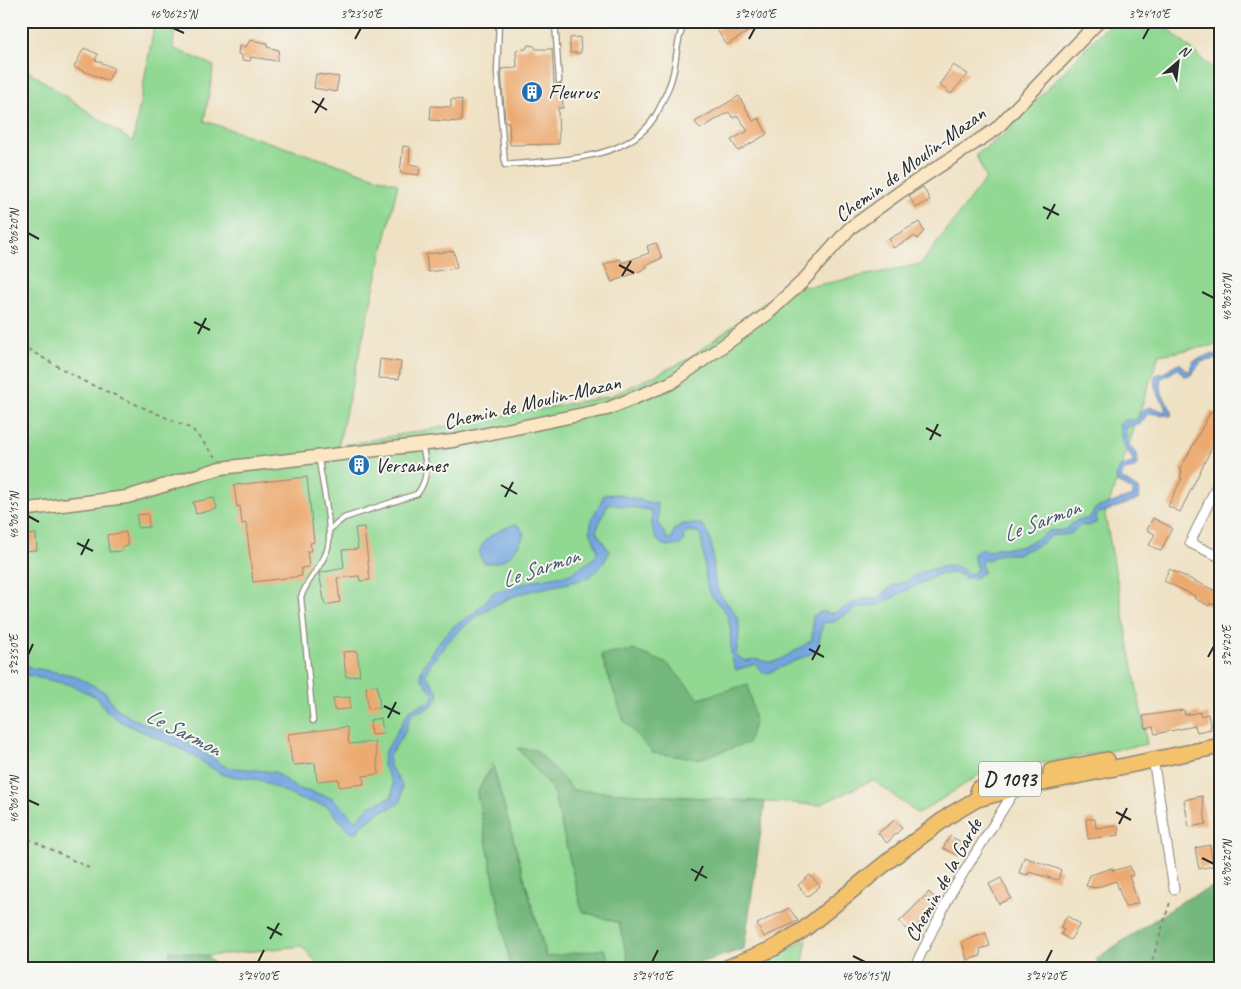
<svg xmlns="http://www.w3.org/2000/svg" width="1241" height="989" viewBox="0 0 1241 989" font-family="Caveat,sans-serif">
	<rect width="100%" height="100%" fill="#f6f6f2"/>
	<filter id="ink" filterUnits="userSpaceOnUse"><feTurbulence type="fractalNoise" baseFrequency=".02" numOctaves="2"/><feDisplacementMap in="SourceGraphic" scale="10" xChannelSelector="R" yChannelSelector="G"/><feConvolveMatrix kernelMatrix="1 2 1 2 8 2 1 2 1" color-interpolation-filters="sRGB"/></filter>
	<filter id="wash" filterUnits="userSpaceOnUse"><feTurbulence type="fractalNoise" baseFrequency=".0096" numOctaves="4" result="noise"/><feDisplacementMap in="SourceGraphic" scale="20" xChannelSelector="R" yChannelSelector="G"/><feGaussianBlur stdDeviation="1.12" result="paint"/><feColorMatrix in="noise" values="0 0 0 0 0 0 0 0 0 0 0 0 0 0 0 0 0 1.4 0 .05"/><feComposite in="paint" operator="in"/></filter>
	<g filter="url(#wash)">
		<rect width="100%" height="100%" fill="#efe1c3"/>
		<g fill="#91d893" stroke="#5e825f">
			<polygon points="155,21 175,21 173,48 214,66 204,121 398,184 338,446 611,396 685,361 785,288 813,286 921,264 986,178 976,155 1003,135 1112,21 1159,21 1211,67 1215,82 1220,82 1220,344 1159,355 1105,515 1147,744 981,774 918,814 873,780 819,805 573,790 536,750 519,749 553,789 582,911 619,923 630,968 614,968 604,949 547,958 492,763 477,793 511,968 321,968 302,946 207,956 170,951 169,968 21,968 21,66 133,142"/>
			<polygon points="807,939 802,968 755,968"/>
		</g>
		<g fill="#74b87d" stroke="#507254">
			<polygon points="633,650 668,664 699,699 748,684 755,721 748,743 698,759 653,753 624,721 601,655"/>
			<polygon points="518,748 536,750 573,790 765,802 744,949 683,968 630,968 619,923 582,911 553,790"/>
			<polygon points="493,766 546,957 604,949 614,968 511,968 477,793"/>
			<polygon points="1220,884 1220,968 1098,968 1097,958 1186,899"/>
			<polygon points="170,951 207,956 219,968 169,968"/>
		</g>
		<g fill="#72a5de" stroke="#4e6884">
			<path d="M1220 354V358L1201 362 1191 375 1184 376 1178 369 1160 379 1162 394 1172 411 1171 416 1148 413 1141 423 1125 427 1127 442 1137 455 1138 462 1135 468 1124 470 1121 478 1139 490 1138 500 1097 514 1096 523 1086 526 1081 525 1070 534 1051 536 1042 543 1018 554H1000L988 560 983 559 981 564 984 572 975 578H964L961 575 954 573 937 575 878 605 857 608 834 622 823 623 817 651 768 673H763L755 664 736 670C726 648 734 638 728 618 725 606 711 601 707 586 704 573 704 541 699 532L688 531 683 535 684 540 680 545C655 551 651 533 652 513L650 510 608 504 596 531 609 551C605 564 599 569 588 578 560 587 526 588 499 603 467 620 444 642 425 674L439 693C437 707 424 709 412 714L404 734 389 756 390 766 402 785 401 801 397 805 380 812 360 827 357 833 350 832 327 806 299 799 260 780 223 775 185 751 119 721 106 710 98 698 71 685 21 674V664L33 668 72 675 87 682 106 693 114 706 131 718 184 740 226 767 275 772 296 788 333 798 356 821 369 806 392 797 393 784 383 766 384 754 410 709 431 701 434 694 421 678V670L436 645 455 625 473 614 494 592 535 580 570 574 592 560 597 553V548L590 530 592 519 604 495 615 494 657 504 659 525 668 539 672 538 674 529 683 524H701C719 545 709 563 717 587 722 602 736 608 739 624 740 633 737 645 736 655L745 661C755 657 763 662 773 662 780 661 806 644 812 640L813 616C820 611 824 611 832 614L860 600 879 598 892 586 907 581 918 573 945 566 959 567 969 574 974 573 977 569 973 556 977 550 983 549 989 551 996 548 1020 547 1039 538 1049 531 1065 530 1077 520 1088 519 1096 508 1133 496V490L1118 483 1116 477 1120 467 1134 462 1122 443 1119 424 1125 420H1136L1142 410 1150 407 1166 412C1165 400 1151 392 1155 375L1164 373 1176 364H1181L1186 371H1190L1192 362 1208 355Z"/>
			<path d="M515 524 519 526 524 534C518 550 503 568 483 562L479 554C483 535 499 531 515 524Z"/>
		</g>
		<g id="blocks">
			<g fill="#ecaa71">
				<polygon points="730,21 752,21 755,27 727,45 717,30"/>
				<polygon points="580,37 581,53 570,53 570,38"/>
				<polygon points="250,40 267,43 267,47 279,50 277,61 251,57 250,61 242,60 242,55 238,54 239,46 246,47"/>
				<polygon points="528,45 534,46 536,49 552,49 554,85 562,85 563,108 558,108 559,144 510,145 509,122 505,122 501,69 517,68 516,50 526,49"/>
				<polygon points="84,48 98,54 95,60 114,68 108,81 74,67"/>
				<polygon points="953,65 968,74 951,94 939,85"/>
				<polygon points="316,74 339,77 336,92 314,88"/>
				<polygon points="739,96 753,121 759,118 767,134 738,151 731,140 748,131 738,116 733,118 729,112 700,129 695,122"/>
				<polygon points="451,99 462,100 461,122 430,120 431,106 451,107"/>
				<polygon points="403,146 410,147 409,164 420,166 419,175 400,173"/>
				<polygon points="923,187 930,200 916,208 909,196"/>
				<polygon points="919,222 924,231 917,239 915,236 893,248 889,239"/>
				<polygon points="656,243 662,258 646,265 647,267 640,271 612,282 604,264 620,259 622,263 649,253 647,246"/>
				<polygon points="454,251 457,268 428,272 426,254"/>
				<polygon points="380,359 401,362 399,379 378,378"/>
				<polygon points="1211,411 1220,415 1220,431 1180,512 1168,506 1182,478 1180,477 1182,471 1180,470"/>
				<polygon points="307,477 314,542 310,543 311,551 307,551 309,567 301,568 302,576 253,582 246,523 242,524 240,506 237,507 234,485"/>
				<polygon points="214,498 217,509 196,514 193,502"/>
				<polygon points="148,514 149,527 138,528 137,515"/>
				<polygon points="1153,518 1172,528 1161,551 1149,545 1155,534 1147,530"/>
				<polygon points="364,527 370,580 360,581 359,576 337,578 340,602 325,605 319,573 344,568 342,550 358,549 355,528"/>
				<polygon points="126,532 128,546 122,547 122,551 109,552 107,535"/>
				<polygon points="36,534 37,550 21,551 21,536"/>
				<polygon points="1169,569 1220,593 1220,608 1210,603 1209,606 1194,598 1195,596 1164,581"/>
				<polygon points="357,651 360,675 346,677 343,652"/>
				<polygon points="377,685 380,708 368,709 366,687"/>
				<polygon points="350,697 350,709 334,710 333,698"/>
				<polygon points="1184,710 1185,715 1200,712 1200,716 1208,714 1211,729 1197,732 1195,726 1155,734 1153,727 1146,729 1143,716"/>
				<polygon points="381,718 383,734 371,735 370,720"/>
				<polygon points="347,727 349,744 375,742 379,774 363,776 364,784 339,787 338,779 317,781 315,763 295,765 292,762 288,734"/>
				<polygon points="1202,796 1206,824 1189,827 1184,800"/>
				<polygon points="1086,819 1095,819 1096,828 1118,826 1119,835 1088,839"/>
				<polygon points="895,820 902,828 887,843 878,833"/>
				<polygon points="950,836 965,844 958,856 943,848"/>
				<polygon points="1210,845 1213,866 1199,869 1195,848"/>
				<polygon points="1024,857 1061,870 1058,880 1029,872 1028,875 1019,873"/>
				<polygon points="1130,866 1133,875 1129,876 1138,903 1125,907 1116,881 1095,888 1086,886 1090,875 1112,868 1113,871"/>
				<polygon points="810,875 820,886 807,897 798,885"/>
				<polygon points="1001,878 1011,898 999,904 989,884"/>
				<polygon points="929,892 939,902 910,933 899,922"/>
				<polygon points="789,908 798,921 764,937 757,924"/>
				<polygon points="1067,916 1080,924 1070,940 1061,934 1064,930 1060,928"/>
				<polygon points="986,933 990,946 980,949 981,956 967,960 962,942"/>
			</g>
		</g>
	</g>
	<g filter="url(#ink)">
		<use href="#blocks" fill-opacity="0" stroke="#8d8677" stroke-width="1"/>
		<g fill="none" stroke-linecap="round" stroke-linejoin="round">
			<g stroke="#8d8677" stroke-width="7">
				<g id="lane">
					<path d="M499 21 497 73 505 165C549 160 611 162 644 130 656 120 664 98 670 84 678 63 674 45 685 21"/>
					<polyline points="555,21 559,81"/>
					<path d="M329 530 344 518 417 494C429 479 427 464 422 446"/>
					<path d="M313 721 301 597C307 579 324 565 328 547 333 528 321 480 319 459"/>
				</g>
			</g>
			<g stroke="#8d8677" stroke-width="11">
				<g id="street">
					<polyline points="1220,479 1190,543 1220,557"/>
					<polyline points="1153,759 1174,889"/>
					<polyline points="914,968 952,891 1016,788"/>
				</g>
			</g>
			<g stroke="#8d8677" stroke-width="15">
				<polyline id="secondary" points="21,510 127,497 221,468 453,441 607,409 671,383 766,315 802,282 849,229 900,192 996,129 1099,21"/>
			</g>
			<g stroke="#8d8677" stroke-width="18">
				<g id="primary">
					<polyline points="1051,771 1107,760"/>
					<polyline points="978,789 1023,777"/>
					<polyline points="727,968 774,948 803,930 892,858 950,815 977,799 1014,789 1220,746"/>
				</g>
			</g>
			<g stroke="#8d8677" stroke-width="2" stroke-dasharray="4 4" stroke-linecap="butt">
				<polyline points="21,345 83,381 192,429 216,457"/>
				<polyline points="21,835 89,868"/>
				<polyline points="1150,968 1171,899"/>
			</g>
			<use href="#lane" stroke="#fff" stroke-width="4.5"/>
			<use href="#street" stroke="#fff" stroke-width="9"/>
			<use href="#secondary" stroke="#fbe7c3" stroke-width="12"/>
			<use href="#primary" stroke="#f4c26a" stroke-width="15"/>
		</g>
	</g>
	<path fill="none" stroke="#2b2b2b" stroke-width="2" d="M173 28 184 33M355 39 361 28M749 39 755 28M1143 39 1149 28M312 101 327 110M315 113 324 98M1043 207 1059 215M1047 219 1055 204M28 233 39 239M619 265 634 273M622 276 631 261M1202 292 1214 298M194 322 210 330M198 334 206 318M926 428 941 436M930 440 938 424M501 485 517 494M505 497 513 482M28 516 39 522M77 543 93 551M81 555 89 539M809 649 824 657M28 655 33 644M1208 657 1214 646M812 660 820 645M384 706 400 714M388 718 396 702M28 800 39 805M1116 812 1131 820M1119 824 1127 808M1202 858 1214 864M691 869 707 878M695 881 703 866M267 927 282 935M270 939 279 923M853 956 865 962M258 962 264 950M652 962 658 950M1046 962 1052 950"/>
	<defs>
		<g id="building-disc" transform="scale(1.125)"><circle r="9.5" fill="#1f6fb2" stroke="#f6f6f2"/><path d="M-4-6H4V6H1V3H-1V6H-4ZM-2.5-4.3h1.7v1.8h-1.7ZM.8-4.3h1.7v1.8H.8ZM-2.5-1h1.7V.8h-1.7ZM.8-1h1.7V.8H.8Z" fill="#fff"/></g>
	</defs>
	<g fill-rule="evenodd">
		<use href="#building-disc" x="532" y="92"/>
		<use href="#building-disc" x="359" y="465"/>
	</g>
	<g text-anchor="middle" stroke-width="4" stroke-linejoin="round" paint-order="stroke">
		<rect fill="#f6f6f2" stroke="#686867" stroke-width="1" x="979" y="761.5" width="62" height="35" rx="4"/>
		<g font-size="20" font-weight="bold" fill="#2b2b2b">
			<text x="1010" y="786">D 1093</text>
		</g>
		<g font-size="21" fill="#2b2b2b" stroke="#f6f6f2" text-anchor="start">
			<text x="548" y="99">Fleurus</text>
			<text x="375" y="472">Versannes</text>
		</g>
		<g font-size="21" fill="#2b2b2b" stroke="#f6f6f2">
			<text transform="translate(910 164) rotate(-36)" y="7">Chemin de Moulin-Mazan</text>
			<text transform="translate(532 402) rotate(-13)" y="7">Chemin de Moulin-Mazan</text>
			<text transform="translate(943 880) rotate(-61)" y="7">Chemin de la Garde</text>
		</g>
		<g font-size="22" font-style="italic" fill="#44566a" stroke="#f6f6f2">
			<text transform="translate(1041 520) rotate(-21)" y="8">Le Sarmon</text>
			<text transform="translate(540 567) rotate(-19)" y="8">Le Sarmon</text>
			<text transform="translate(184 731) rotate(27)" y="8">Le Sarmon</text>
		</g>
	</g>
	<rect width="1241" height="989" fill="none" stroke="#f6f6f2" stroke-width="55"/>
	<g transform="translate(1178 62) rotate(28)" stroke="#f6f6f2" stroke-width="4" paint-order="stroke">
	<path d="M0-4L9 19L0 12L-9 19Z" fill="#2b2b2b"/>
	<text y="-8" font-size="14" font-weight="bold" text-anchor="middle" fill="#2b2b2b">N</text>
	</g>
	<rect x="28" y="28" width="1186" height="934" fill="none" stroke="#2b2b2b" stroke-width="2"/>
	<g font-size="12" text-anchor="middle" fill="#2b2b2b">
		<text x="173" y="18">46°06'25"N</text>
		<text x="361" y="18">3°23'50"E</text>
		<text x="755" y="18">3°24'00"E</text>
		<text x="1149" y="18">3°24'10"E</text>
		<text transform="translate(14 233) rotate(-90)" y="4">46°06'20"N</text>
		<text transform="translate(1227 298) rotate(-90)" y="4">46°06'30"N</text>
		<text transform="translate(14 516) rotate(-90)" y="4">46°06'15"N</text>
		<text transform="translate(1227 646) rotate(-90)" y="4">3°24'20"E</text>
		<text transform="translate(14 655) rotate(-90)" y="4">3°23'50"E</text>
		<text transform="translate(14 800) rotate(-90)" y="4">46°06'10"N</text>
		<text transform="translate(1227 864) rotate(-90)" y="4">46°06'20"N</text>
		<text x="258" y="980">3°24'00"E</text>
		<text x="652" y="980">3°24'10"E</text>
		<text x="865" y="980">46°06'15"N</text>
		<text x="1046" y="980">3°24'20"E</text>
	</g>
</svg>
